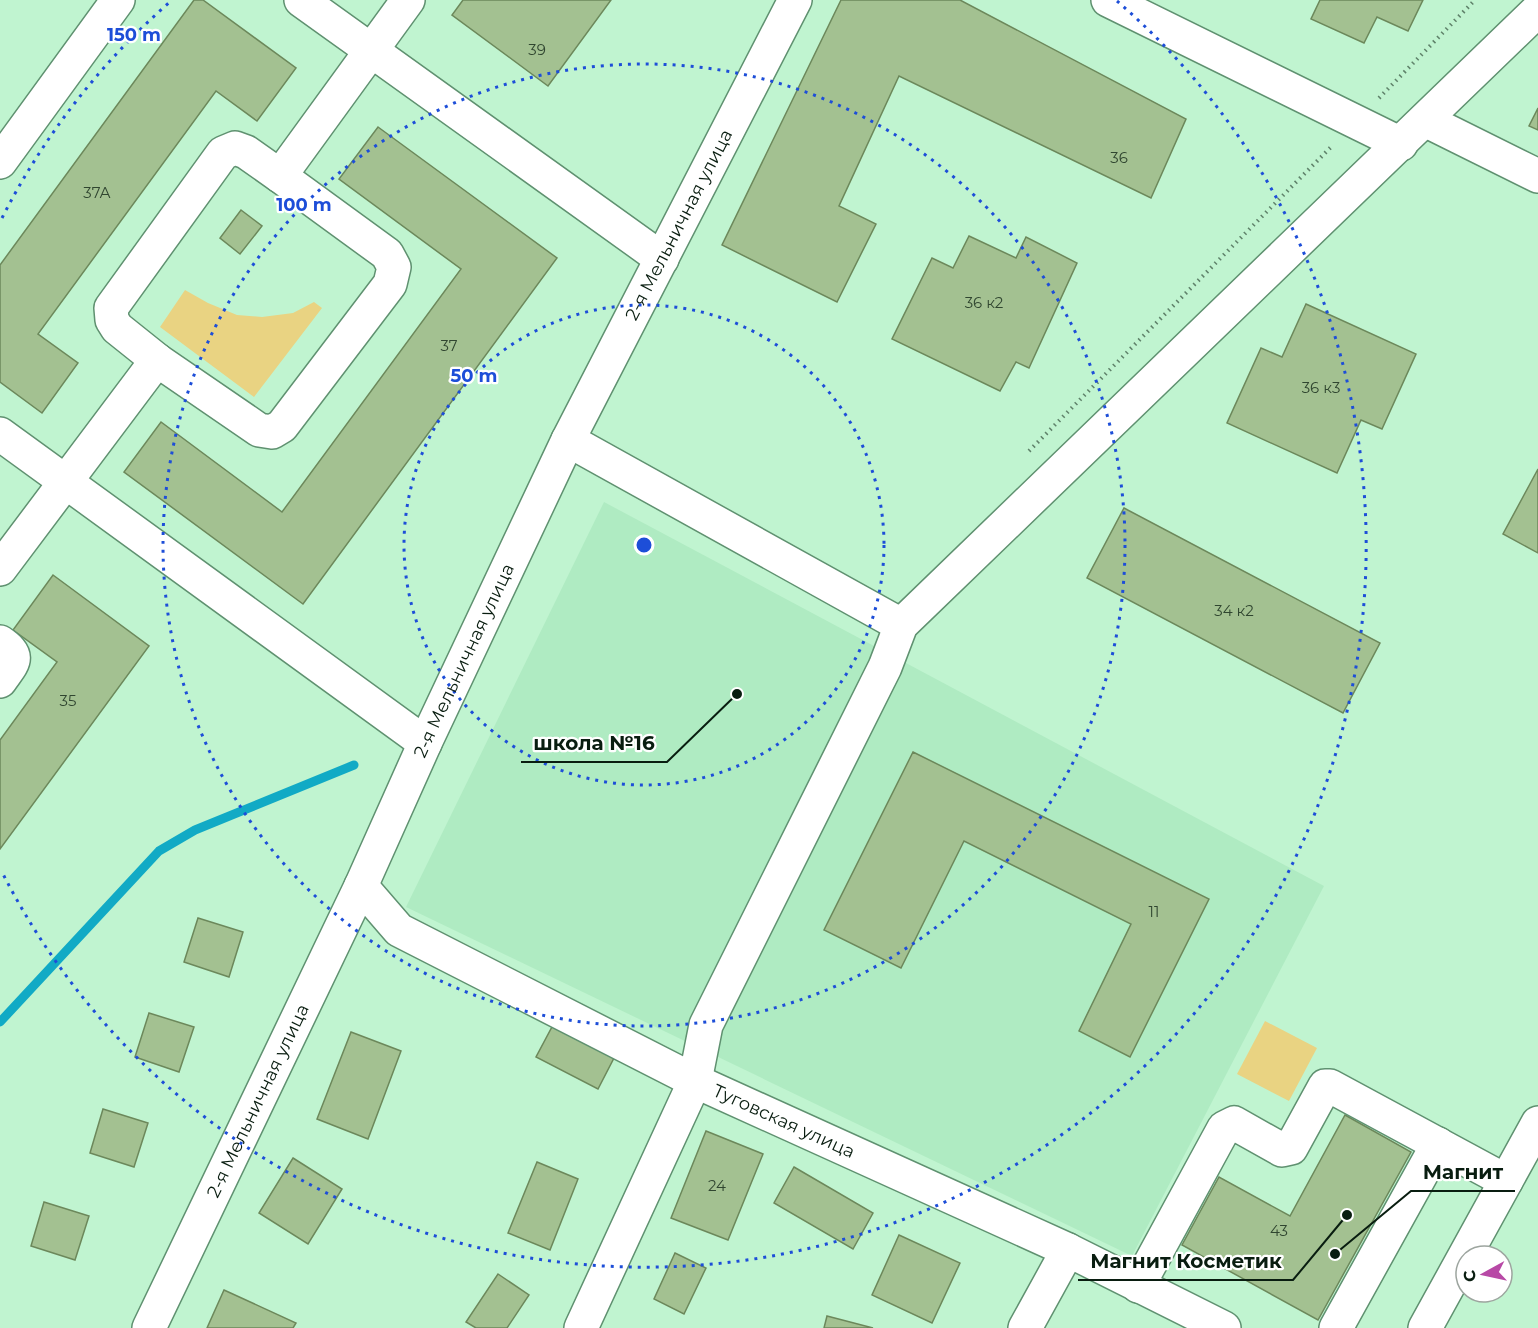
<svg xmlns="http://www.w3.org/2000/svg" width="1538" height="1328" viewBox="0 0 1538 1328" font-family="Montserrat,sans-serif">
	<rect width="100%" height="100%" fill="#c0f4d0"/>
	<polygon fill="#afebc2" points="604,502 1324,886 1132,1256 406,907"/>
	<g fill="#e9d382">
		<polygon points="185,290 208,303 237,315 262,317 293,313 314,302 322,308 254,397 160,327"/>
		<polygon points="1265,1021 1317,1048 1289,1101 1237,1074"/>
	</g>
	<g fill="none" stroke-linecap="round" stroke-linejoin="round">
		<polyline stroke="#11aac5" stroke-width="9" points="0,1022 159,851 195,830 354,765"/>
	</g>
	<g fill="#a3c191" stroke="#6c885b" stroke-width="1.5">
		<polygon points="194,0 203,0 296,68 257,121 216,91 38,334 78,363 42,413 0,382 0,265"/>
		<polygon points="463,0 611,0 548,86 452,15"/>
		<polygon points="841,0 960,0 1186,119 1151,198 899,76 839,206 876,224 837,302 722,245"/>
		<polygon points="1320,0 1423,0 1408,31 1377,17 1364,43 1311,19"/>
		<polygon points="1538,108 1538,130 1529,126"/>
		<polygon points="378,127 557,258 303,604 124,472 161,422 282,512 461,269 339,179"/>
		<polygon points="241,210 262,226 240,254 220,238"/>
		<polygon points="969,236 1016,258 1026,237 1077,263 1029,368 1016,362 1000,391 892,339 932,258 953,268"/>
		<polygon points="1306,304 1416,354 1382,429 1361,420 1337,473 1227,423 1261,348 1282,357"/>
		<polygon points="1538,469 1538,553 1503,534"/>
		<polygon points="1124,508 1380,643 1343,713 1087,578"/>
		<polygon points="53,575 149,646 0,849 0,740 57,662 13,630"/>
		<polygon points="913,752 1209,899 1130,1057 1079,1031 1131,924 964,841 901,968 824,930"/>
		<polygon points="198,918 243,932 229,977 184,962"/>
		<polygon points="149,1013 194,1027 179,1072 135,1057"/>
		<polygon points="553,1025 615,1056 598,1089 536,1057"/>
		<polygon points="351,1032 401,1051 368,1139 317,1119"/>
		<polygon points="103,1109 148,1123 134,1167 90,1153"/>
		<polygon points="1345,1115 1411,1152 1318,1320 1182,1245 1219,1177 1290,1216"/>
		<polygon points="706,1131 763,1154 728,1240 671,1218"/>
		<polygon points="293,1158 342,1189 308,1244 259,1213"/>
		<polygon points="537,1162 578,1179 550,1250 508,1233"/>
		<polygon points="794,1167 873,1213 853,1249 774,1203"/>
		<polygon points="44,1202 89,1216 75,1260 31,1246"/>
		<polygon points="899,1235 960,1263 932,1323 872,1295"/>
		<polygon points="675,1253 706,1268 684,1314 654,1299"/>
		<polygon points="498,1274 529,1295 507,1328 476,1328 466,1322"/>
		<polygon points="224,1290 296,1323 293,1328 207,1328"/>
		<polygon points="827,1316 873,1328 824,1328"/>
	</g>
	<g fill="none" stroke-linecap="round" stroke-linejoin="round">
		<g stroke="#5f9170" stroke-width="36">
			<g id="minor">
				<polyline points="301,0 662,259"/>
				<polyline points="1108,0 1401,144"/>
				<polyline points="1425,120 1538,176"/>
				<polyline points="0,162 118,0"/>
				<polyline points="157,360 259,430 272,432 282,426 390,284 394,267 387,254 280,176"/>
				<polyline points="0,434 425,743"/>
				<polyline points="568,440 901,625"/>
				<polyline points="0,569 157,360 117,328 112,320 111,308 223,153 235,148 246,152 280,176 408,0"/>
				<path d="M0 642C22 657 13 662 0 681"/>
				<path id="s1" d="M361 886 399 930 695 1081 1068 1250 1224 1328"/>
				<polyline points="1138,1286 1224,1128 1234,1123 1282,1150 1291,1148 1325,1086 1330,1086 1506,1181"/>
				<path id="s2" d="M149 1328 361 886 425 743 568 440 795 0"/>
				<polyline points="581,1328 695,1081 706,1025 885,667 901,625 1538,10"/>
				<polyline points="1025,1328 1068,1250"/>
				<polyline points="1336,1328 1438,1144"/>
				<polyline points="1425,1328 1538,1123"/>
			</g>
		</g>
		<g stroke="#5f826a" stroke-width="4" stroke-dasharray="1.5 4.5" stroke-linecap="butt">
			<polyline points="1379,98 1475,0"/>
			<polyline points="1029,451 1332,146"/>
		</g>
		<use href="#minor" stroke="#fff" stroke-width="33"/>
	</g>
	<g fill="none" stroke="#1d4ed8" stroke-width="3" stroke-dasharray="3 6">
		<circle cx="644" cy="545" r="240"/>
		<circle cx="644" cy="545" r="481"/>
		<path d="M2 218A721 721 0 0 1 171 1M1117 1A721 721 0 1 1 2 872"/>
	</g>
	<g text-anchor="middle" stroke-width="4.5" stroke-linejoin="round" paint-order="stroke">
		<g font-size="15" fill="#304630">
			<text x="537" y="55">39</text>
			<text x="1119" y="163">36</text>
			<text x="97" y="198">37А</text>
			<text x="984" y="308">36 к2</text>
			<text x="449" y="351">37</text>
			<text x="1321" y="393">36 к3</text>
			<text x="1234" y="616">34 к2</text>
			<text x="68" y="706">35</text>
			<text x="1154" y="917">11</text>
			<text x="717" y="1191">24</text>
			<text x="1279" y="1236">43</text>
		</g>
		<g font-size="18" fill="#091d10" stroke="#fff">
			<text dy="6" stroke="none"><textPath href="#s2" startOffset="1224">2-я Мельничная улица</textPath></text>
			<text dy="6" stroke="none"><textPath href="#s2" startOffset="738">2-я Мельничная улица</textPath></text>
			<text dy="6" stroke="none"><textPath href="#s2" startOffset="252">2-я Мельничная улица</textPath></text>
			<text dy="6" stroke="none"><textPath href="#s1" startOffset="488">Туговская улица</textPath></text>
		</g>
	</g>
	<circle cx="644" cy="545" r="9" fill="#1d4ed8" stroke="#fff" stroke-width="3"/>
	<g font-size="18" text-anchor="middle" font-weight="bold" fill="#1d4ed8" stroke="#fff" stroke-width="4.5" stroke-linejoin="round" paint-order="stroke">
		<text x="134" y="41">150 m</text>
		<text x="304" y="211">100 m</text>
		<text x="474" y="382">50 m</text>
	</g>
	<path fill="none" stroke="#091d10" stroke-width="2" d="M737 694L667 762H521M1335 1254L1411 1191H1515M1347 1215L1293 1280H1078"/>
	<g fill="#091d10" stroke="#fff" stroke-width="2">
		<circle cx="737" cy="694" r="6"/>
		<circle cx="1335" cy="1254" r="6"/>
		<circle cx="1347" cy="1215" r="6"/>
	</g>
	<g font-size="20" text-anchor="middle" font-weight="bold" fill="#091d10" stroke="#fff" stroke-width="4.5" stroke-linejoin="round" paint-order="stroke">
		<text x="594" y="750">школа №16</text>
		<text x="1463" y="1179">Магнит</text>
		<text x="1186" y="1268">Магнит Косметик</text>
	</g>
	<g transform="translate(1484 1274) rotate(262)"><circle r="28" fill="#ffffff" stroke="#9da59f" stroke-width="1.5"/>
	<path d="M0-4.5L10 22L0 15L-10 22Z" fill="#b849a6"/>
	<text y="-9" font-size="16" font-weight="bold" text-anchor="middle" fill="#091d10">С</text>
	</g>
</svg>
